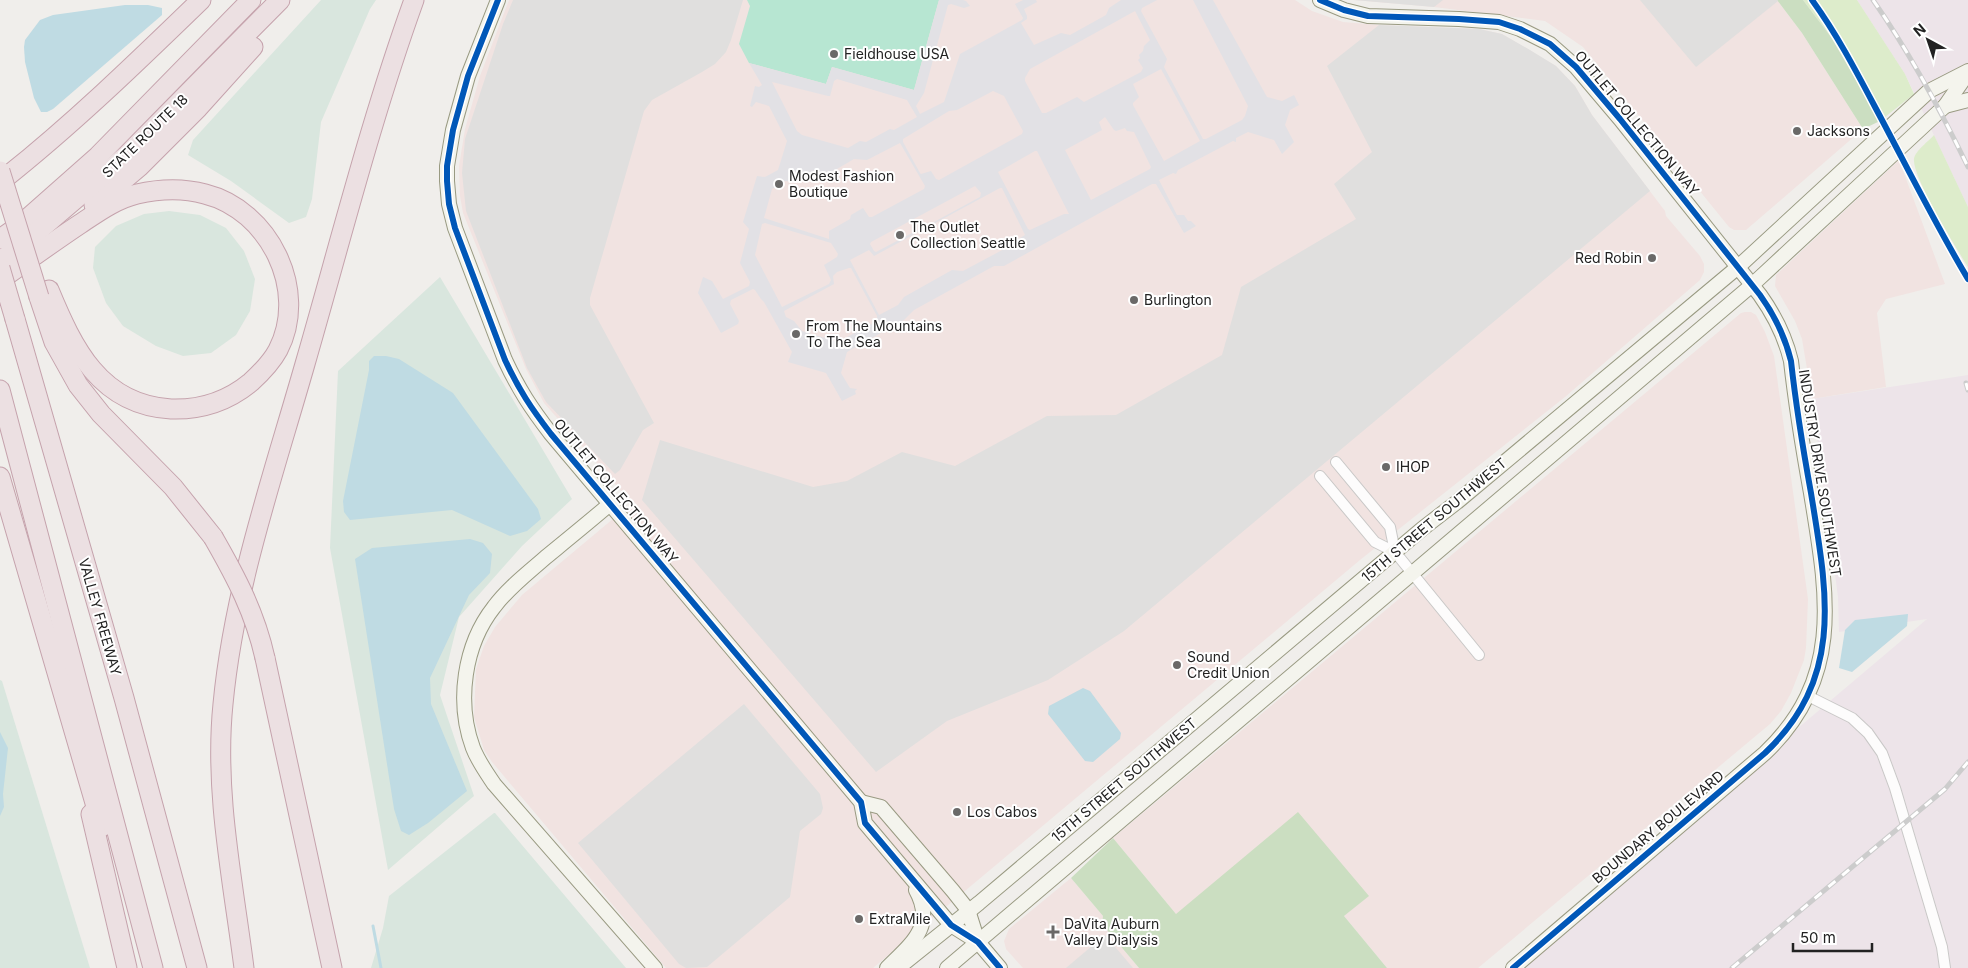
<svg xmlns="http://www.w3.org/2000/svg" width="1968" height="968" viewBox="0 0 1968 968" font-family="Inter,sans-serif">
	<rect width="100%" height="100%" fill="#f0eeeb"/>
	<g fill="#f1e3e1">
		<polygon points="509,0 1295,0 1312,11 1343,22 1379,25 1479,29 1502,34 1556,66 1575,86 1592,115 1665,211 1666,216 1700,256 1704,264 1704,272 1700,280 1565,397 1360,560 873,968 666,968 492,762 484,750 474,717 476,669 484,646 495,627 522,595 632,503 544,403 526,369 463,213 460,196 459,166 465,129 480,76"/>
		<polygon points="1354,0 1777,0 1802,33 1863,129 1746,230 1734,230 1729,227 1583,47 1545,21 1434,7"/>
		<polygon points="1899,160 1945,284 1886,299 1877,313 1886,387 1812,399 1802,339 1795,321 1775,286 1776,275"/>
		<polygon points="1745,312 1751,312 1756,315 1765,332 1774,356 1808,599 1806,648 1804,660 1791,693 1781,711 1770,724 1478,968 1387,968 1344,916 1368,896 1176,914 1113,838 1741,313"/>
		<polygon points="1071,878 1103,916 1102,924 1139,968 1023,968 1006,949 1004,941 1009,929"/>
	</g>
	<g fill="#ede4e9">
		<polygon points="1857,0 1968,0 1968,207 1905,74"/>
		<polygon points="1968,375 1968,968 1514,968 1927,619 1839,632 1838,597 1812,399"/>
	</g>
	<g fill="#ddeccb">
		<polygon points="1803,0 1857,0 1905,74 1914,94 1880,121 1831,37"/>
		<path d="M1934 135 1968 207V267C1957 249 1912 177 1914 159 1915 151 1929 141 1934 135Z"/>
	</g>
	<g fill="#cbdec1">
		<polygon points="1777,0 1803,0 1831,37 1880,121 1863,129 1802,33"/>
		<polygon points="1298,812 1369,896 1344,916 1387,968 1139,968 1102,924 1103,916 1071,878 1113,838 1176,914"/>
	</g>
	<g fill="#d9e6de">
		<polygon points="321,0 376,0 370,9 321,122 312,199 306,217 289,223 231,181 188,155 193,140"/>
		<polygon points="169,211 200,215 226,228 244,251 255,279 250,311 236,335 211,353 183,356 156,346 123,326 106,303 93,268 95,247 116,226 144,214"/>
		<polygon points="440,277 572,499 522,546 459,617 440,695 474,796 388,870 330,548 338,371"/>
		<polygon points="0,680 2,681 90,968 0,968"/>
		<polygon points="494,813 495,813 626,968 371,968 383,928 389,896"/>
	</g>
	<polygon fill="#b7e6d2" points="747,0 939,0 914,90 832,67 826,84 749,63 739,44 750,6"/>
	<g fill="#e0dfde">
		<polygon points="513,0 743,0 731,40 726,52 715,64 702,72 652,100 644,111 590,298 590,305 654,423 643,430 620,470 615,474 546,402 527,368 466,211 462,173 465,139 503,24"/>
		<polygon points="1354,0 1443,0 1434,7"/>
		<polygon points="1640,0 1777,0 1778,1 1696,67"/>
		<polygon points="1379,25 1479,29 1502,34 1530,50 1556,66 1575,86 1592,115 1650,191 1124,631 1048,680 947,721 876,772 642,500 660,440 813,487 847,481 902,452 955,466 1047,416 1116,415 1222,355 1241,287 1356,219 1334,184 1372,152 1327,66"/>
		<polygon points="744,704 820,794 823,808 821,814 800,831 790,897 707,967 686,968 679,964 578,843"/>
		<polygon points="1105,935 1133,968 1066,968"/>
	</g>
	<path fill="#e2e1e5" fill-rule="evenodd" d="M939 0H963L966 1 970 6 964 8 951 4 948 5 924 93 916 106 920 114 944 102 960 54 1022 20 1023 18 1015 4 1023 0H1036L1037 2 1024 9 1027 16V19L1021 23 1034 45 1061 33 1070 35 1106 15 1109 8 1121 0H1157L1142 8 1141 11 1167 59 1164 67 1203 139H1206L1242 120 1245 116 1248 106 1193 0H1213L1267 97 1282 101 1294 95 1299 105 1290 110 1285 125 1294 142 1282 154 1274 140 1248 132 1236 138V142L1233 141 1178 170 1176 174 1173 173 1159 180 1177 215H1184L1188 221H1191L1196 226 1184 233 1156 184H1152L1004 266H994L914 310 904 320 847 352 841 373 850 388 857 389 855 391 856 394 842 401 826 373 788 362 792 352 764 302 761 299 755 290 753 289 731 300 730 304 739 321 738 324 721 333 698 293 703 277 712 281 723 299 749 286 750 282 740 263 749 229 743 222 757 176 765 177 778 170 787 141 769 106 756 102 752 107 750 106 755 86 759 87 762 85 749 63 826 84 832 67 914 90ZM1135 11 1150 40 1144 46 1143 51 1139 55 1140 58 1138 60 1143 68 1141 72 1084 102 1077 97 1046 113H1042L1025 81V78L1030 69ZM1161 69 1200 141 1164 161 1133 105V103L1139 97 1133 84ZM837 79 907 100 917 117 894 130 890 129 866 142 860 141 848 148 802 135 797 131 772 82 828 96H830L834 81ZM993 91 1004 96 1023 131 1022 134 939 180 936 179 931 171 921 174 920 173 903 142V139L949 111 957 110ZM1105 117 1114 130 1116 131 1125 128 1127 131 1134 132 1151 167 1150 169 1091 200 1065 150 1102 130 1099 122ZM900 143 925 186 924 189 872 217H869L863 208 851 215 850 219 829 231V239L764 218 772 189 785 181 794 182 820 172 830 173 854 159 867 160ZM1035 151H1037L1069 214H1064L1030 230 1028 229 998 172ZM975 186 981 193 980 197 934 222 928 223 927 225 876 252 874 251 870 244 871 242ZM1000 188H1002L1025 235 1010 244 1008 247 963 271 952 270 904 297 898 305 879 315 850 260 869 250 874 256ZM765 223 831 243 838 254 837 257 824 265 831 280 829 284 782 307 755 255 762 224ZM849 268H851L877 316V321L838 342 802 331 794 321 786 317 784 311 834 284 833 276 837 272Z"/>
	<g fill="#bfdbe3">
		<polygon points="125,5 148,5 162,8 162,15 53,109 47,112 41,112 34,98 25,62 24,47 25,40 40,20 53,15"/>
		<polygon points="374,356 386,356 399,359 453,393 538,509 541,519 527,531 510,536 452,510 350,520 344,512 343,501 369,370 369,361"/>
		<polygon points="470,539 483,543 492,554 490,573 469,595 430,678 431,704 467,791 428,823 409,835 401,831 394,809 355,559 372,548"/>
		<polygon points="1908,614 1907,626 1852,672 1839,668 1845,630 1855,620"/>
		<polygon points="1083,688 1090,691 1121,733 1120,739 1093,762 1085,761 1048,714 1049,706"/>
		<polygon points="0,732 8,748 3,794 4,807 0,816"/>
	</g>
	<g fill="none" stroke-linecap="round" stroke-linejoin="round">
		<polyline stroke="#bfdbe3" stroke-width="3" points="373,926 381,968"/>
		<g stroke="#c9c8c7" stroke-width="12">
			<g id="street">
				<polyline points="1336,462 1390,527 1395,552"/>
				<polyline points="1320,476 1375,542 1395,552 1479,655"/>
				<polyline points="1808,696 1852,718 1868,733 1882,753 1895,788 1942,947 1945,968"/>
			</g>
		</g>
		<g stroke="#999a82" stroke-width="16">
			<g id="secondary">
				<path d="M498 0 468 76 453 130 447 166V181L449 204 455 228 505 360C519 390 531 408 551 434L861 802 865 823 951 925 978 942 1000 968"/>
				<path d="M1320 0 1344 10 1368 16 1459 19 1499 22 1520 29 1550 44 1576 67 1620 119 1760 295C1775 316 1785 336 1791 361 1796 406 1803 449 1811 493 1827 592 1845 677 1765 753L1513 968"/>
				<polyline points="1945,106 1968,100"/>
				<path d="M610 504C589 522 568 539 546 557 528 573 508 588 494 607 464 645 456 702 473 748 478 761 486 772 494 784L655 968"/>
				<polyline points="861,802 881,807 953,891 968,910 978,942"/>
				<path d="M887 968C911 944 936 926 916 890"/>
				<polyline points="898,968 979,903 1422,529 1457,502 1738,267 1929,91 1968,71"/>
				<polyline points="947,968 1752,285 1945,106 1968,73"/>
			</g>
		</g>
		<g stroke="#c5a2ac" stroke-width="21">
			<g id="highway">
				<path d="M0 182C71 126 136 63 201 0"/>
				<polyline points="94,205 139,167 198,108 253,47"/>
				<polyline points="0,239 20,225 98,156 251,0"/>
				<polyline points="0,261 18,248 127,155 280,0"/>
				<path d="M0 280C27 261 53 242 80 224 98 212 116 199 137 194 159 189 183 188 205 194 269 210 309 290 278 350 271 363 262 372 251 382 228 401 202 410 171 409 100 405 73 348 49 290"/>
				<polyline points="39,297 54,342 78,385 101,414 173,487 213,537"/>
				<polyline points="15,319 124,698 197,968"/>
				<polyline points="0,390 153,968"/>
				<polyline points="0,477 102,827"/>
				<polyline points="265,658 332,968"/>
				<polyline points="91,814 127,968"/>
				<path d="M244 968C233 881 214 792 223 704 234 588 273 476 305 364 340 243 371 119 414 0"/>
			</g>
		</g>
		<use href="#street" stroke="#fdfcfc" stroke-width="10"/>
		<use href="#secondary" stroke="#f4f4ed" stroke-width="14"/>
		<use href="#highway" stroke="#ece0e2" stroke-width="19"/>
		<g stroke="#ccc" stroke-width="5">
			<g id="rail">
				<path d="M1873 0C1910 53 1940 109 1968 167"/>
				<polyline points="1966,383 1968,390"/>
				<polyline points="1732,968 1945,789 1968,762"/>
			</g>
		</g>
		<use href="#rail" stroke="#fff" stroke-width="3" stroke-dasharray="9" stroke-linecap="butt"/>
		<g stroke="#c5a2ac" stroke-width="21" stroke-linecap="butt">
			<g id="highway-bridge">
				<polyline points="0,171 39,297"/>
				<polyline points="0,268 15,319"/>
				<path d="M213 537C236 577 255 613 265 658"/>
			</g>
		</g>
		<use href="#highway-bridge" stroke="#ece0e2" stroke-width="19"/>
		<g stroke="#fff" stroke-width="9">
			<g id="cycleway">
				<path d="M498 0 468 76 453 130 447 166V181L449 204 455 228 505 360C519 390 531 408 551 434L861 802 865 823 951 925 978 942 1000 968"/>
				<path d="M1320 0 1344 10 1368 16 1459 19 1499 22 1520 29 1550 44 1576 67 1620 119 1760 295C1775 316 1785 336 1791 361 1796 406 1803 449 1811 493 1827 592 1845 677 1765 753L1513 968"/>
				<path d="M1812 0C1836 33 1855 69 1874 105 1905 163 1934 222 1968 279"/>
			</g>
		</g>
		<use href="#cycleway" stroke="#0057b8" stroke-width="6"/>
	</g>
	<g fill="#6a6968" stroke="#fff" stroke-width="2">
		<circle cx="834" cy="54" r="5"/>
		<circle cx="1797" cy="131" r="5"/>
		<circle cx="779" cy="184" r="5"/>
		<circle cx="900" cy="235" r="5"/>
		<circle cx="1652" cy="258" r="5"/>
		<circle cx="1134" cy="300" r="5"/>
		<circle cx="796" cy="334" r="5"/>
		<circle cx="1386" cy="467" r="5"/>
		<circle cx="1177" cy="665" r="5"/>
		<circle cx="957" cy="812" r="5"/>
		<circle cx="859" cy="919" r="5"/>
		<path d="M1050.5 924.5h5v5h5v5h-5v5h-5v-5h-5v-5h5z"/>
	</g>
	<g text-anchor="middle" stroke-width="4" stroke-linejoin="round" paint-order="stroke">
		<g font-size="14" fill="#222" stroke="#fff" text-anchor="start">
			<text x="844" y="59">Fieldhouse USA</text>
			<text x="1807" y="136">Jacksons</text>
			<text x="789" y="181">Modest Fashion<tspan x="789" dy="16">Boutique</tspan></text>
			<text x="910" y="232">The Outlet<tspan x="910" dy="16">Collection Seattle</tspan></text>
			<text x="1642" y="263" text-anchor="end">Red Robin</text>
			<text x="1144" y="305">Burlington</text>
			<text x="806" y="331">From The Mountains<tspan x="806" dy="16">To The Sea</tspan></text>
			<text x="1396" y="472">IHOP</text>
			<text x="1187" y="662">Sound<tspan x="1187" dy="16">Credit Union</tspan></text>
			<text x="967" y="817">Los Cabos</text>
			<text x="869" y="924">ExtraMile</text>
			<text x="1064" y="929">DaVita Auburn<tspan x="1064" dy="16">Valley Dialysis</tspan></text>
		</g>
		<g font-size="14" fill="#222" stroke="#fff">
			<text transform="translate(1637 123) rotate(50)" y="5">OUTLET COLLECTION WAY</text>
			<text transform="translate(145 136) rotate(-44)" y="5">STATE ROUTE 18</text>
			<text transform="translate(1820 473) rotate(81)" y="5">INDUSTRY DRIVE SOUTHWEST</text>
			<text transform="translate(616 491) rotate(50)" y="5">OUTLET COLLECTION WAY</text>
			<text transform="translate(1434 520) rotate(-40)" y="5">15TH STREET SOUTHWEST</text>
			<text transform="translate(100 617) rotate(74)" y="5">VALLEY FREEWAY</text>
			<text transform="translate(1124 780) rotate(-40)" y="5">15TH STREET SOUTHWEST</text>
			<text transform="translate(1658 827) rotate(-40)" y="5">BOUNDARY BOULEVARD</text>
		</g>
	</g>
	<g transform="translate(1928 40) rotate(320)" stroke="#ffffff" stroke-width="4" paint-order="stroke">
	<path d="M0-4L9 19L0 12L-9 19Z" fill="#222222"/>
	<text y="-8" font-size="14" font-weight="bold" text-anchor="middle" fill="#222222">N</text>
	</g>
	<path d="M1793 943v8h79v-8" fill="none" stroke="#222222" stroke-width="2.5"/>
	<text x="1800" y="943" font-size="15" fill="#222222" stroke="#ffffff" stroke-width="4" paint-order="stroke">50 m</text>
</svg>
